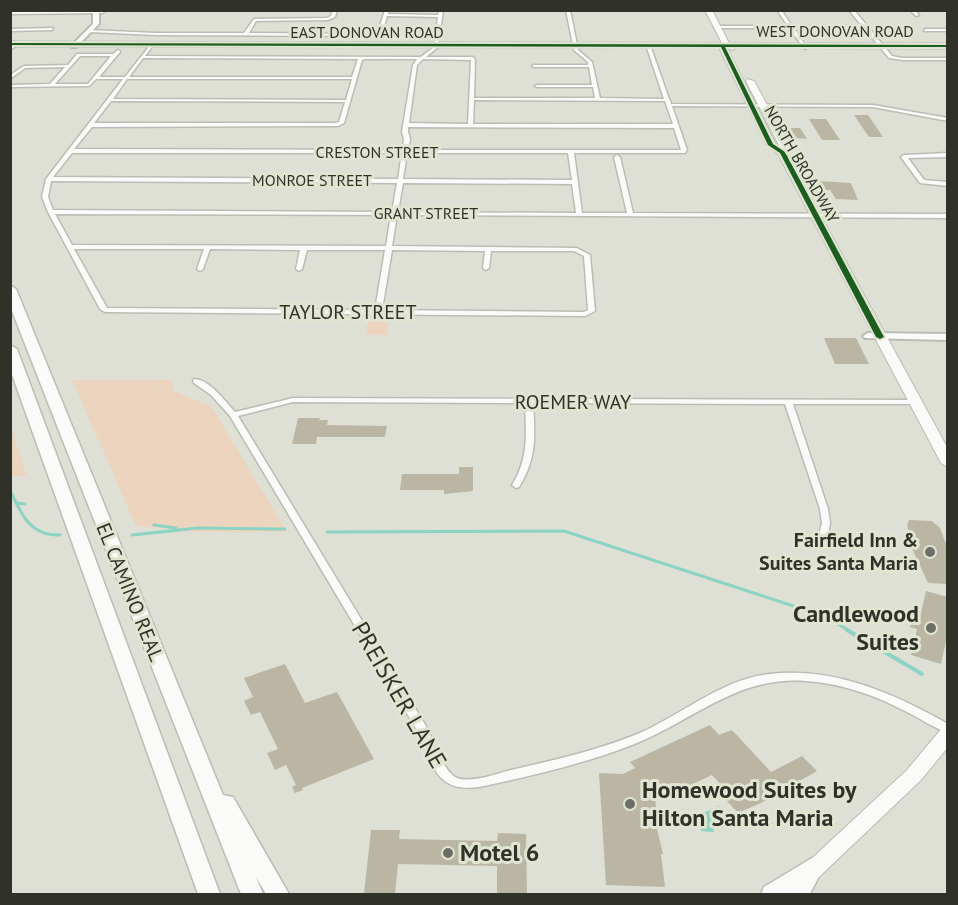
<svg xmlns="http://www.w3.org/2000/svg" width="958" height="905" viewBox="0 0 958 905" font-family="'PT Sans',sans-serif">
	<rect width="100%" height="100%" fill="#dee0d6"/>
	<g fill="#ecd4be">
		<polygon points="366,315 394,315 389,318 387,335 366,335 368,321"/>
		<polygon points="72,380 171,380 174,391 211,406 287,532 198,532 136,526"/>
		<polygon points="11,427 27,476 11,476"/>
	</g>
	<polygon fill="#8bd3c3" points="719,806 727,816 713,823 714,832 701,831 699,815"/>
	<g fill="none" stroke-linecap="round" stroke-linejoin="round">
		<g stroke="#8bd3c3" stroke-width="3">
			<path d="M10 490C21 514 30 536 60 535"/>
			<polyline points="16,503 25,504"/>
			<polyline points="154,525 176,528"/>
			<polyline points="327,532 564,531 824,616 850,631"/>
			<polyline points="132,535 198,528 285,529"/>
		</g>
		<polyline stroke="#8bd3c3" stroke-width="4" points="847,630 922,674"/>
	</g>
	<g fill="#bbb6a3">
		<polygon points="854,115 868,115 883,137 869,137"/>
		<polygon points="809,119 826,119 840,140 822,140"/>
		<polygon points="788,128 800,128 807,139 787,137 783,131 790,131"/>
		<polygon points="817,181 851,183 858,200 836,199 830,190 822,190"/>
		<polygon points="824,338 856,338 869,364 835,364"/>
		<polygon points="298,418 320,418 319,420 328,420 327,425 387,426 385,437 317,437 316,444 292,444"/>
		<polygon points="459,467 473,467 473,491 444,494 444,490 400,490 402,474 459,474"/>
		<polygon points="909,520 932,521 940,528 948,549 948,584 928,583 909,542 912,542 907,526"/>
		<polygon points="926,591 948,597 948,632 941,664 911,655 917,629 910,627 913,619 919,621"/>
		<polygon points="285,664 305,703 337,692 374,759 302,788 303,790 295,793 292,787 296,785 286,765 275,770 267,753 278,749 260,712 251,715 244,701 253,697 244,678"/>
		<polygon points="710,725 719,735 732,730 771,772 802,756 817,771 782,791 783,793 738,813 726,800 732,797 712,775 674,793 672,790 655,798 658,825 656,825 663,854 661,854 665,887 606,885 599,773 623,774 635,768 630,762"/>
		<polygon points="371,830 400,830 399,839 497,841 498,833 526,834 527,894 497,894 497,866 398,864 395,894 364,894"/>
	</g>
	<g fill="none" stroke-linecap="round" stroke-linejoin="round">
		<g stroke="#bbbdb4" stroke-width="3">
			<g id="minor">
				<path d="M333 10H337L335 17 328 20 256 21 249 33 374 34 378 32 385 10H389L388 14 438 15 439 10H443L438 47 426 57H473L475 60 474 98H595L593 87H537L535 86 537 85H592L589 67H534L532 66 534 65H588V62L574 50 566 10H570L578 50 592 62 600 98 664 99 646 45 648 44 650 45 669 99 670 100 671 104 873 105 948 118V121L873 107 672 106 687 150 685 153H574L582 213H627L614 157 617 155 620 157 633 213 948 214V218L397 215 392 246 577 248 590 255 595 311 585 316 105 312 100 309 48 212 42 197 46 179 123 79H96L89 86 10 87V85L50 84 65 67 25 68 10 79V75L24 66 68 65 77 54H113L118 50 120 51V52L99 77H125L152 43 154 44 145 56 421 57 434 47 438 17 387 16 382 33 374 36 156 35 89 32 87 31 89 30 156 33H244L254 19 327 18 331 16ZM80 56H111L88 84H55ZM143 58 358 59 352 77H129ZM365 59H417L413 65 402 132 404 139 403 150 74 149 92 127 338 126 344 123 362 60ZM423 59 471 60 468 124 409 123 417 65ZM127 79H352L346 100 113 99ZM474 100 665 101 673 124H473ZM111 101 345 102 339 122 335 123H94ZM408 127 674 128 681 150H408L410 139 408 132ZM72 153H402L398 179 53 177ZM407 153H568L572 180 403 179ZM51 181 397 183 392 212 53 210 48 197ZM403 183 572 184 576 213 398 212ZM55 214 391 215 386 246 72 245ZM74 249H204L197 269 200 271 203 269 210 249 300 250 296 269 299 271 302 269 307 250H385L375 310 107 308ZM392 250 485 251 483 268 486 270 489 268 491 251H574L584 256 588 310 584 312 382 310Z"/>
				<polygon points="777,10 781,10 792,26 862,26 849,10 854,10 892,56 903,58 948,58 948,60 903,60 889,58 864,28 794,28 807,48 805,49 789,28 716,28 714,27 716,26 788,26"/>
				<polygon points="910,10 915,10 919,15 916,16"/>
				<polygon points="104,11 103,13 10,14 10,12"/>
				<polygon points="53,28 52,30 10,31 10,29"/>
				<polygon points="925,29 948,29 948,31 924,31"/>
				<polygon points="948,153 948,157 908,158 924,180 948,182 948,186 920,183 901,157 904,155"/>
				<path d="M194 379C209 379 225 401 235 412L293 398 918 400 919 402 915 404H793L828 509 830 523 826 546 824 548H818L816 546 822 523 820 509 785 404 533 403C535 435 537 459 519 487L516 488 512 485C529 458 526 434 525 403L293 402 238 416 427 728C433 740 444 773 457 778 471 783 497 774 511 770 555 760 600 750 642 732 684 713 723 679 770 674 834 667 893 693 948 724V733C932 727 918 717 903 710 876 696 848 686 817 682 741 671 698 719 632 745 583 764 530 776 479 787 436 793 433 765 418 732L230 416 211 395 194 383 193 381Z"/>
			</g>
		</g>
		<g stroke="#bbbdb4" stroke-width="4">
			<g id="tertiary">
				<polygon points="93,10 99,10 99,24 76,47 72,47 72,45 93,24"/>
				<polygon points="868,333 948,334 948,340 865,338 863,336"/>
			</g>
		</g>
		<g stroke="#bbbdb4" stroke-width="3">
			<polygon id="secondary" points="10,42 948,44 948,48 10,46"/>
		</g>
		<g stroke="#bbbdb4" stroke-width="2">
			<g id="primary">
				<polygon points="705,10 712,10 729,43 736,48 732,50 727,48 775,143 780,147 746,81 747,79 754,81 789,146 786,152 948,449 948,467 941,463 778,154 767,145 722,54 718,45 722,43"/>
				<polygon points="948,726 948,747 921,780 801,894 777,894 780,888 907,770 942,728"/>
			</g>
		</g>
		<g stroke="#bbbdb4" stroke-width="3">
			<g id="motorway">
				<polygon points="15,42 19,44 10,50 10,44"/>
				<polygon points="10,285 16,289 223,795 233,797 289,894 266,894 256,877 263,894 241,894 10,306"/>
				<polygon points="10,345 17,349 220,894 198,894 10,369"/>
				<polygon points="812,858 820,861 823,868 810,894 761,894 764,887"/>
			</g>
		</g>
		<use href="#minor" fill="#fafaf9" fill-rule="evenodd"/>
		<use href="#tertiary" fill="#fafaf9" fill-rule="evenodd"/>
		<use href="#secondary" fill="#fafaf9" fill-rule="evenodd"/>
		<use href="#primary" fill="#fafaf9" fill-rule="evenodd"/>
		<use href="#motorway" fill="#fafaf9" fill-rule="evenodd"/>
		<g stroke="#e0e5d1" stroke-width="4">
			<polygon id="cycleway" points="10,43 948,45 948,47 725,47 773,144 785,152 884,337 880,339 876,337 780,153 768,145 721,47 10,45"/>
		</g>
		<use href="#cycleway" fill="#1b5e20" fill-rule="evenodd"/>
	</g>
	<g fill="#6d6f66" stroke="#e0e5d1" stroke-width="2">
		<circle cx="930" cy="552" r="6"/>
		<circle cx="931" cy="628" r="6"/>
		<circle cx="630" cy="804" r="6"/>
		<circle cx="448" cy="853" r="6"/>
	</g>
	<g text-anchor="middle" stroke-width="6" stroke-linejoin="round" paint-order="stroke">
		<g font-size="16" fill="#30322a" stroke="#e0e5d1">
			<text x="835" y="37">WEST DONOVAN ROAD</text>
			<text x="367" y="38">EAST DONOVAN ROAD</text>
			<text x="377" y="158">CRESTON STREET</text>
			<text transform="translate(802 164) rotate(60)" y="6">NORTH BROADWAY</text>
			<text x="312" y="186">MONROE STREET</text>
			<text x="426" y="219">GRANT STREET</text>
		</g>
		<g font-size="20" fill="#30322a" stroke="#e0e5d1">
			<text x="348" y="319">TAYLOR STREET</text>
			<text x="573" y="409">ROEMER WAY</text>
			<text transform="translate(130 592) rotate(68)" y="7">EL CAMINO REAL</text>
		</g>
		<g font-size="20" font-weight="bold" fill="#30322a" stroke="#e0e5d1" text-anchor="end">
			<text x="918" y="547">Fairfield Inn &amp;<tspan x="918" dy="23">Suites Santa Maria</tspan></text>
		</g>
		<g font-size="24" font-weight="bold" fill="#30322a" stroke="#e0e5d1" text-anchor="start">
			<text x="919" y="622" text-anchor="end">Candlewood<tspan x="919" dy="28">Suites</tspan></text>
			<text x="642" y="798">Homewood Suites by<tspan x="642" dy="28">Hilton Santa Maria</tspan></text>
			<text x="460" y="861">Motel 6</text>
		</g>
		<g font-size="24" fill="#30322a" stroke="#e0e5d1">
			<text transform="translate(399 695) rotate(60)" y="8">PREISKER LANE</text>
		</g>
	</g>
	<rect width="958" height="905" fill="none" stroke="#30322a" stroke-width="24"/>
</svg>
